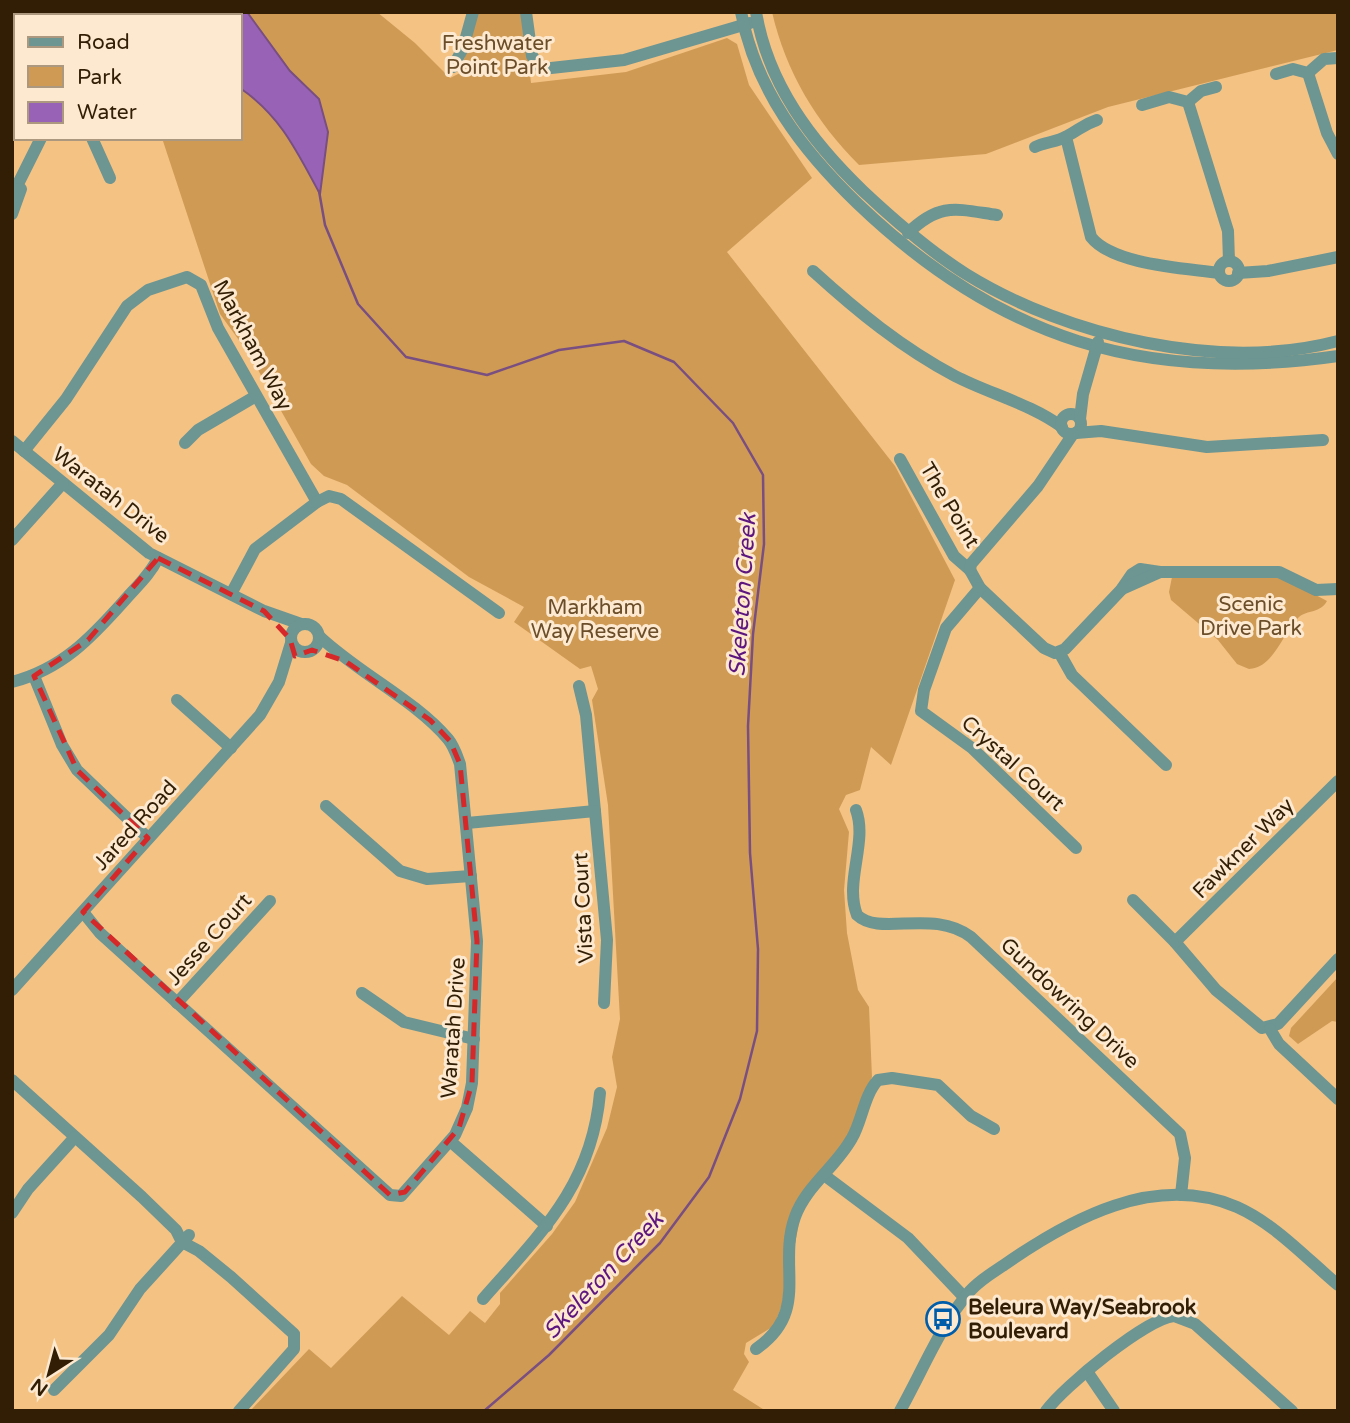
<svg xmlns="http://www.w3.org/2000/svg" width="1350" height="1423" viewBox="0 0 1350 1423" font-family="'Varela Round',sans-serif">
	<rect width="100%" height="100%" fill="#f4c283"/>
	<g fill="#cf9a54">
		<polygon points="120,12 377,12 415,43 450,78 460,73 478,12 523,12 531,83 626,72 727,38 737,44 749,85 812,178 727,252 895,466 955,580 891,765 871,747 860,790 846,795 839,809 849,832 844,890 847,933 858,990 869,1007 872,1077 848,1136 805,1191 785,1297 774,1326 746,1343 744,1354 749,1362 733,1390 766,1411 250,1411 309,1349 331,1368 402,1296 449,1335 470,1311 485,1323 500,1304 500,1293 552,1234 575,1202 607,1128 617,1087 612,1057 620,1019 608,805 592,700 598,689 591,666 580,669 514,622 524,607 469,577 347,485 324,476 311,464 249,354 220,314 162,138 240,138 240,16 121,16"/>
		<path d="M772 12H1338V50L1108 107 986 154 859 165C816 122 786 72 772 12Z"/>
		<path d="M1172 577 1284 578 1327 601C1321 613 1307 610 1299 617 1283 632 1274 668 1249 669L1237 664 1218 640 1171 600 1169 592Z"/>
		<polygon points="1338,977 1338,1022 1332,1021 1298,1044 1289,1036 1291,1028"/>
	</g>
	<path fill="#9863b7" stroke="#794e81" stroke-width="2" d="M156 12H247L290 71 319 99 328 132 320 194C297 152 281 116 240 88V16H158Z"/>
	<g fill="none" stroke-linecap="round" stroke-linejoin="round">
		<polyline stroke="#794e81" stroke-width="2.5" points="319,191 325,225 358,304 406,357 487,375 559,350 624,341 674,362 733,423 763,475 764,544 753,634 748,726 750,853 758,949 757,1031 740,1099 709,1177 660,1243 549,1355 484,1411"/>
		<g stroke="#6d9592" stroke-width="12">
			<polyline points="45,12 46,16"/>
			<polyline points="526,12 532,56 542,69 624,60 750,23"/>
			<path d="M741 12C756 90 802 150 858 204 999 339 1144 384 1338 356"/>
			<path d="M756 12C768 84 811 141 863 191 895 221 928 250 966 274 1068 337 1220 372 1338 341"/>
			<polyline points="12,53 16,53"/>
			<polyline points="453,67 463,48 473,12"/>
			<polyline points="1308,73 1327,133 1338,154"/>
			<polyline points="1276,74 1293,69 1308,73 1324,59 1338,58"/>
			<polyline points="1188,102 1228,231 1229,261"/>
			<polyline points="1142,105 1169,97 1188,102 1201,91 1216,87"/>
			<path d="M1066 137 1091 237C1113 265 1185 268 1219 273"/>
			<polyline points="92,138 110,178"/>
			<path d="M1035 147C1045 142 1058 142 1067 136 1079 130 1082 125 1097 120"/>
			<polyline points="12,196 41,138"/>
			<polyline points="12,214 21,189"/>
			<path d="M908 233C940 202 956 209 997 215"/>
			<circle cx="1229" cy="271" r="10"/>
			<path d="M813 271C857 311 902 348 955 376 990 394 1031 404 1062 427"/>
			<polyline points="1238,273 1268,271 1338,257"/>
			<circle cx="1071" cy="424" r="10"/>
			<polyline points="1080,419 1083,394 1098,342"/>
			<polyline points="1076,433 1101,431 1207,447 1323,440"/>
			<polyline points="12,441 149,553 264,611 301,624"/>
			<polyline points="185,443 198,430 256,396"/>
			<polyline points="24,451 66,399 127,306 148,290 187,277 201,285 218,328 317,502 255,549 231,594"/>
			<polyline points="900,459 954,556 970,570"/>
			<polyline points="317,502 329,496 341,499 499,613"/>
			<polyline points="12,540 63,483"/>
			<polyline points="970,570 980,588 1044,648 1055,653 1065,649 1121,590 1132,574 1140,569 1160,572 1279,572 1316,590 1338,589"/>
			<polyline points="970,570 971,564 1038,486 1073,434"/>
			<polyline points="980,588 946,628 924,690 921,711 972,748 1076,848"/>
			<polyline points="1122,589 1160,572"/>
			<circle cx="305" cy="638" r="14"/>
			<polyline points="1059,652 1072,675 1166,765"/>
			<polyline points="34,676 62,745 77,770 148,838"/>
			<path d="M12 682C62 669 91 638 124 601 136 587 150 575 158 558"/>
			<polyline points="579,686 586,715 607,940 604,1003"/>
			<polyline points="177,700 231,748"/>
			<polyline points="326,806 400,871 427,879 471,876"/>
			<path d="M856 810C868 842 844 882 857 915 880 937 933 908 971 937L1180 1134 1185 1158 1181 1195"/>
			<polyline points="467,823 595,811"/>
			<polyline points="1133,900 1175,942 1216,990 1262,1028 1278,1024 1338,959"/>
			<path d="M83 912 100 933 390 1195 401 1196 455 1135 467 1108 472 1083 477 941 460 764C457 756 454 746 448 739 415 700 358 673 319 636"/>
			<polyline points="1175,942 1338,781"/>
			<polyline points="12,990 260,715 279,682 291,643"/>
			<polyline points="362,993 404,1022 474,1039"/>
			<polyline points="177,1003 270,901"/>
			<polyline points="1270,1029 1279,1044 1338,1099"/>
			<polyline points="12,1080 142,1197 176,1230 182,1242 199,1251 231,1277 294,1334 294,1349 239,1411"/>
			<polyline points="450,1141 547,1226"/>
			<polyline points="824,1175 908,1238 965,1298"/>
			<polyline points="12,1213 28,1189 75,1137"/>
			<path d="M483 1299C541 1233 592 1185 600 1093"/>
			<path d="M756 1349C811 1311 777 1267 795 1217 806 1186 836 1167 852 1138 862 1121 864 1095 878 1080L892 1078 938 1085 971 1116 994 1129"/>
			<polyline points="1088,1373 1114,1411"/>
			<polyline points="54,1390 109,1335 140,1289 189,1235"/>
			<path d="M900 1411C922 1372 941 1324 970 1291 980 1280 992 1273 1004 1265 1070 1219 1155 1172 1237 1207 1275 1224 1306 1258 1338 1285"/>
			<path d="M1046 1411C1063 1387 1147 1318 1174 1316L1195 1324 1292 1411"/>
		</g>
	</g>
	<path fill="none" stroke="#d62828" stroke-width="5" stroke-dasharray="14 9" stroke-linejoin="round" d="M158 558 264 611 290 639 295 656 312 650 345 661 430 720 450 741 460 764 477 941 472 1083 459 1128 405 1192 390 1195 83 912 148 838 77 770 34 676 88 640Z"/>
	<defs>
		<g id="bus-ring" transform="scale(1.75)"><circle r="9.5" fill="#fde9d0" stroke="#005daa" stroke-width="1.5"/><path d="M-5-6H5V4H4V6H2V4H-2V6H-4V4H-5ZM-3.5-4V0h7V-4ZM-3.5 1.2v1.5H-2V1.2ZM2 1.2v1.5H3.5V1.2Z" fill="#005daa"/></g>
	</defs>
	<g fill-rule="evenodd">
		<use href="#bus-ring" x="943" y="1319"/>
	</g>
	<g text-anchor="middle" stroke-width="6" stroke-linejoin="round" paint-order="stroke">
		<g font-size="21" fill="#6b4e29" stroke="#fde9d0">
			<text x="497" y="50">Freshwater<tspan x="497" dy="24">Point Park</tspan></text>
			<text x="1251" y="611">Scenic<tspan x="1251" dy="24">Drive Park</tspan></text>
			<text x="595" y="614">Markham<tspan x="595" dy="24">Way Reserve</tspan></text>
		</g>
		<g font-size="21" fill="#311e04" stroke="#fde9d0">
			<text transform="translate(253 345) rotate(62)" y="7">Markham Way</text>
			<text transform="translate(111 495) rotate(38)" y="7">Waratah Drive</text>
			<text transform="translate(950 505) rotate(59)" y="7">The Point</text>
			<text transform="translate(1013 763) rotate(42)" y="7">Crystal Court</text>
			<text transform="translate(135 825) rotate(-48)" y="7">Jared Road</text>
			<text transform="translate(1243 848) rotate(-45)" y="7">Fawkner Way</text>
			<text transform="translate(583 908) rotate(-93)" y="7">Vista Court</text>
			<text transform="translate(209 939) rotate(-48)" y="7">Jesse Court</text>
			<text transform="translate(1070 1003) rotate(43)" y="7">Gundowring Drive</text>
			<text transform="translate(453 1028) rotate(-86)" y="7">Waratah Drive</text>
		</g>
		<g font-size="21" font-weight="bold" fill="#311e04" stroke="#fde9d0" text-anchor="start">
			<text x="968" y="1314">Beleura Way/Seabrook<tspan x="968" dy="24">Boulevard</tspan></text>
		</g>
		<g font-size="23" font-style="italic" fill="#5d167e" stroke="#fde9d0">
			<text transform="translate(742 595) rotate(-86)" y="8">Skeleton Creek</text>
			<text transform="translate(603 1275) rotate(-47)" y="8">Skeleton Creek</text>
		</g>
	</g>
	<rect width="1350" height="1423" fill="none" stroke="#311e04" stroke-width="28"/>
	<rect x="14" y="14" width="228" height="126" fill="#fde9d0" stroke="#ab987e" stroke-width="2"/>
	<rect x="28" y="37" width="35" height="10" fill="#6d9592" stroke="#ab987e" stroke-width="2"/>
	<text x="77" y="49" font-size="21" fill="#311e04">Road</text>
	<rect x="28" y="66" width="35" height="21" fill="#cf9a54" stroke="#ab987e" stroke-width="2"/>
	<text x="77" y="84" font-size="21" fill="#311e04">Park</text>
	<rect x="28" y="102" width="35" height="21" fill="#9863b7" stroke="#ab987e" stroke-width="2"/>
	<text x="77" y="119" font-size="21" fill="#311e04">Water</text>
	<g transform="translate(49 1374) rotate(216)" stroke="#fde9d0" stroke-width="5" paint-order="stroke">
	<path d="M0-5L12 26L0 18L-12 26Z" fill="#311e04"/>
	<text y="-10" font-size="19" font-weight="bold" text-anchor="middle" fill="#311e04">N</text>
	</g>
</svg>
